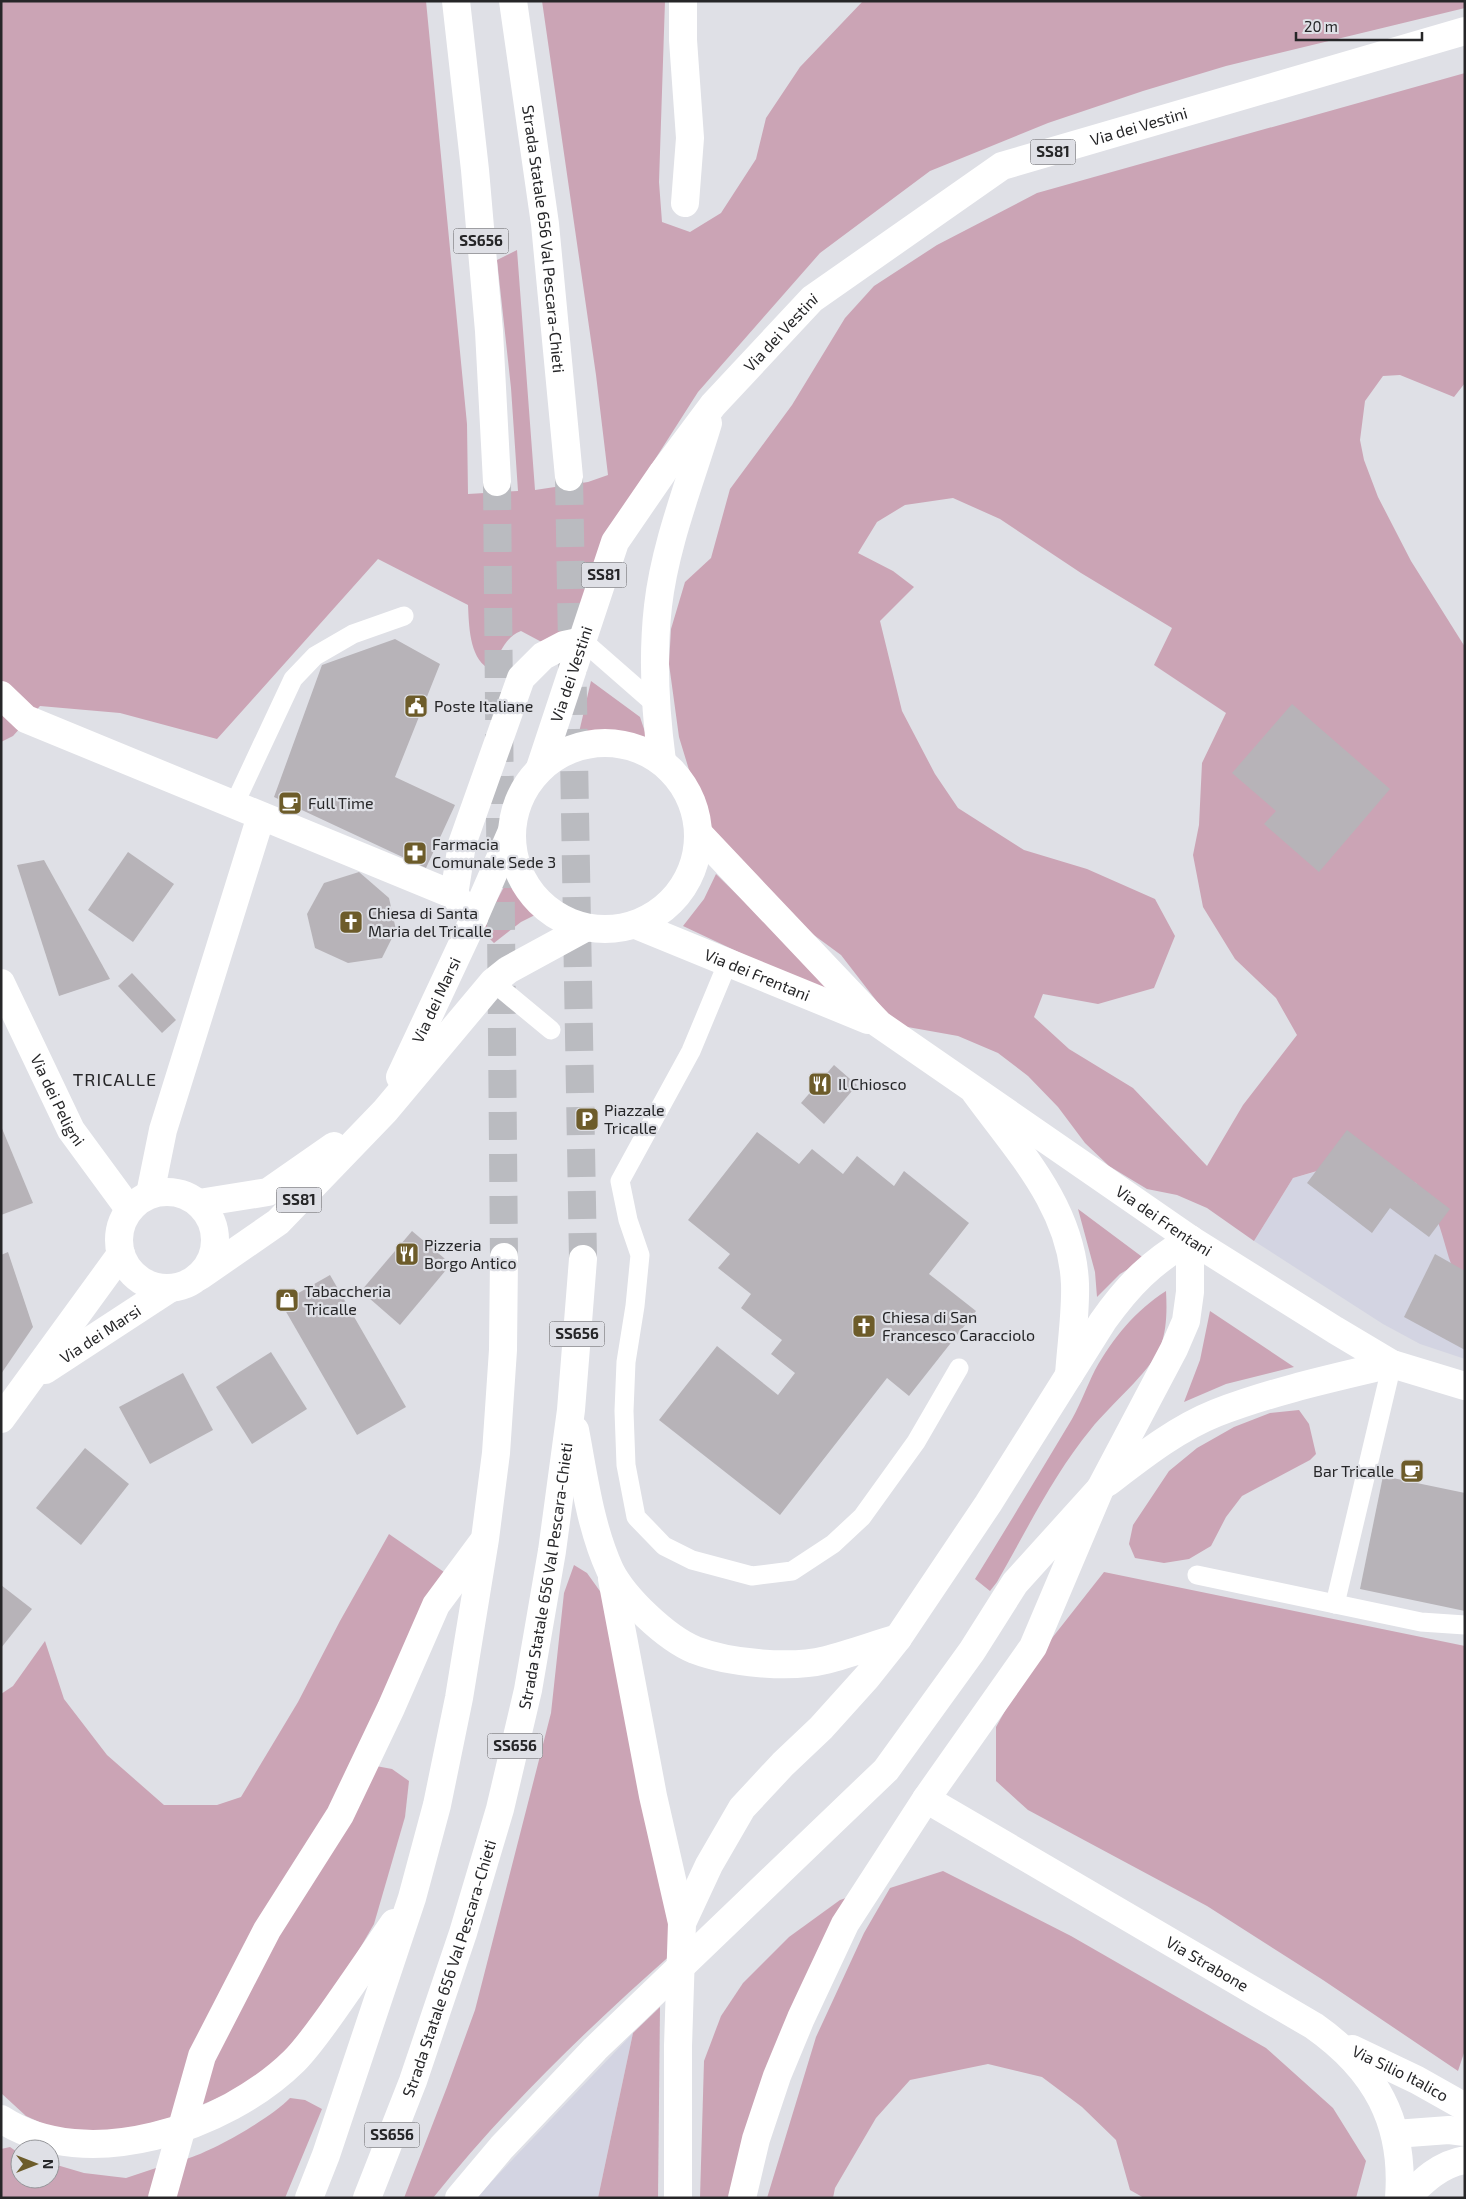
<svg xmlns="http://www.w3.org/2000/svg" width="1466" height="2199" viewBox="0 0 1466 2199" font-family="'Exo 2',sans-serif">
	<rect width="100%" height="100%" fill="#dfe0e6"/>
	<g fill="#d3d4e2">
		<polygon points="1347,1130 1450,1209 1465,1236 1465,1359 1420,1344 1383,1324 1254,1241 1293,1178 1315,1172"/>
		<polygon points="633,2033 598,2198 476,2198"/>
	</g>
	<g fill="#cba4b5" fill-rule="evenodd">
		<path d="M1 1H426L467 424 468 494 518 491 511 388 497 260 517 250 535 490 588 482 608 475 596 375 542 1H665L659 182 662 222 690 232 721 213 756 159 766 118 800 67 863 1H1465V8L1226 66 1143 91 1048 123 930 171 820 253 698 392 645 475 566 655 521 631C503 638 502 655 488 668 469 657 469 624 468 605L378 559 217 739 120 713 40 706 13 736 1 742Z"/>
		<path d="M1465 73V383L1454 397 1400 375 1383 376 1365 401 1360 440 1364 460 1378 497 1411 561 1465 647V1289C1447 1268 1446 1237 1434 1213 1429 1203 1422 1193 1416 1183L1369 1169 1317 1171 1293 1178 1254 1241 1207 1208 1177 1195 1147 1189 1109 1166 1085 1143 1058 1107 1028 1076 998 1053 958 1036 902 1026 882 1008 841 955 788 916 737 865 704 819 679 737 669 664 671 629 685 582 711 558 730 489 792 405 845 318 874 286 937 245 1037 193ZM953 498 1000 519 1081 573 1172 628 1154 665 1226 713 1202 763 1199 825 1193 855 1203 907 1235 959 1276 998 1297 1035 1243 1105 1207 1166 1133 1088 1069 1049 1034 1017 1043 994 1098 1004 1154 988 1175 936 1155 899 1087 869 1024 850 958 808 935 774 902 711 880 621 914 587 893 571 858 553 877 522 905 505Z"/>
		<polygon points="591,681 640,717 647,738 595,737 577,741"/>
		<polygon points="513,870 528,899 543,911 521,922 494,943 481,930"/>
		<polygon points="716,874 842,998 809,985 683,926 704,899"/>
		<polygon points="1078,1209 1145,1259 1120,1274 1097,1297 1095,1272"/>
		<path d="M1166 1291C1167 1310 1167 1330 1160 1348 1149 1373 1109 1406 1091 1429 1053 1475 1027 1530 997 1582L990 1591 975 1579C1008 1526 1040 1472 1072 1419 1081 1403 1087 1386 1095 1370 1113 1338 1135 1311 1166 1291Z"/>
		<polygon points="1210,1311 1294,1367 1226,1384 1184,1402 1200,1360"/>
		<polygon points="1299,1410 1309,1424 1316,1454 1310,1460 1242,1496 1226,1517 1211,1546 1189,1559 1164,1563 1135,1558 1129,1544 1133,1525 1169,1471 1197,1448 1234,1427 1270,1413"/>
		<polygon points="389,1534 444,1572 181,2115 106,2135 57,2130 26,2116 1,2093 1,1694 13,1686 45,1641 64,1699 107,1755 164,1805 217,1805 241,1797 298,1702 340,1621"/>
		<path d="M574 1565 587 1573 602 1594 674 1952C588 2028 505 2108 433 2198H404L447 2087 475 2010 551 1713 564 1593Z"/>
		<polygon points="1104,1572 1465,1646 1465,2050 1458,2071 1323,1980 1207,1906 1028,1810 996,1781 996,1727 1030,1666"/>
		<polygon points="376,1766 392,1769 409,1781 405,1817 374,1924 333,1995 294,2048 237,2090 194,2108 233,2014"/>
		<polygon points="943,1871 1071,1936 1266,2048 1333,2108 1366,2161 1356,2198 1144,2198 1130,2190 1116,2140 1082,2107 1042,2077 988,2064 910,2080 876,2118 835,2188 833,2198 767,2198 816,2037 864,1933 890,1888"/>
		<polygon points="852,1896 730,2198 700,2198 704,2061 721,2016 743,1983 789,1937 840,1900"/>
		<polygon points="660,2007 658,2198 598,2198 633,2033"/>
		<path d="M290 2098 305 2100 322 2109 285 2198H175L186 2159C213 2151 271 2118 290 2098Z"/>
		<polygon points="10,2147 20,2154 20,2179 50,2179 50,2163 84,2173 126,2178 165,2165 157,2198 1,2198 1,2149"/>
	</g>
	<g fill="#b7b3b8">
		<polygon points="395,639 440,664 395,777 455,805 426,868 274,797 322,665"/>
		<polygon points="1292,704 1390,789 1319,872 1264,824 1276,811 1232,773"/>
		<polygon points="128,852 174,884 133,942 88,910"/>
		<polygon points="44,860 110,979 59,996 17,865"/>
		<polygon points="359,872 389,898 396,930 382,958 348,963 315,948 307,914 324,883"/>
		<polygon points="132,973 176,1020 162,1033 118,986"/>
		<polygon points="834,1065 857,1085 824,1124 801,1103"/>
		<polygon points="1,1126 33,1203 1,1215"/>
		<polygon points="1347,1130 1450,1209 1429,1237 1390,1208 1372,1233 1307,1183"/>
		<polygon points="757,1132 799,1164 812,1149 843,1174 857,1156 894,1186 904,1171 969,1223 929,1274 976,1311 909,1396 887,1378 780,1515 659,1420 717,1346 778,1395 795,1373 771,1354 782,1340 741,1308 751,1294 718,1268 730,1254 688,1220"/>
		<polygon points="412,1231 451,1264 400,1325 361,1291"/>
		<polygon points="8,1252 33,1327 1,1374 1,1255"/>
		<polygon points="1435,1254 1465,1271 1465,1350 1404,1317"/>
		<polygon points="330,1275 406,1407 357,1435 281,1303"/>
		<polygon points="271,1352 307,1409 252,1444 216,1387"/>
		<polygon points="183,1373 213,1430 150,1464 119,1407"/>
		<polygon points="85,1448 129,1484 81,1545 36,1508"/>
		<polygon points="1383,1476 1465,1493 1465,1611 1360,1589"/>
		<polygon points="1,1585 32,1609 1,1648"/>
	</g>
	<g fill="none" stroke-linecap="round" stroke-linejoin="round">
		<g stroke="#babbc0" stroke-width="28" stroke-dasharray="28 14" stroke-linecap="butt">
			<polyline points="569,477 583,1259"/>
			<polyline points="497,482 504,1257"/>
		</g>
		<g stroke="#fff" stroke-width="19">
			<polyline points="583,641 655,704"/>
			<polyline points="234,805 293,679 315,656 353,634 404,616"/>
			<polyline points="728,962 691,1051 620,1181 628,1220 640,1255 635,1306 626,1362 624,1411 626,1465 636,1517 664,1546 692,1560 752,1576 792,1571 833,1544 862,1517 916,1442 959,1368"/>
			<polyline points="493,982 551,1030"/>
			<polyline points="1197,1575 1421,1622 1465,1625"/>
			<polyline points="1335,1604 1392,1364"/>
		</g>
		<g stroke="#fff" stroke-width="28">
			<polyline points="683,1 683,40 690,138 685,203"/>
			<polyline points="1,695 26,719 454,895 474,918"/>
			<polyline points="454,895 462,844 521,678 543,656 564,645 583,641"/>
			<path d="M975 1092C1018 1151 1072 1207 1075 1284 1076 1313 1071 1345 1069 1375"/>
			<polyline points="150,1194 163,1130 261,816"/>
			<path d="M1107 1483C1141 1457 1176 1429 1216 1413 1273 1391 1333 1378 1392 1364"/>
			<path id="s1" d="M926 1799 1314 2026C1375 2069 1405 2122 1399 2198"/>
			<path id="s2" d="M1352 2049 1417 2080 1465 2107"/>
			<polyline points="1395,2134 1449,2130 1465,2132"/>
			<path d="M678 2198V2046L682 1923 709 1865 742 1808 783 1764 821 1728 867 1677 898 1638 988 1504 1103 1321C1130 1283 1151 1263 1190 1239"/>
			<polyline points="742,2198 756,2139 777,2076 801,2018 845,1924 926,1799 1033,1647 1100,1489 1174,1349 1186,1321 1190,1292 1190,1239"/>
			<path d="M1406 2198C1423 2181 1440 2164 1465 2160"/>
		</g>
		<g stroke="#fff" stroke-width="28">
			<path id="s3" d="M699 834 879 1024 1190 1239 1335 1330 1392 1364 1465 1386"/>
			<path id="s4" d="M636 925 868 1020"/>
			<path id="s5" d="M45 1370 169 1289"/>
			<polyline points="1,1419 121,1254"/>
		</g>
		<g stroke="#fff" stroke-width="28">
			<circle cx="605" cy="836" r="93"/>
			<path d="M662 761C655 709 652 659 658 606 665 544 690 483 708 423"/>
			<path id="s6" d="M540 768 615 542 663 472 713 405 812 299 1002 166 1465 31"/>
			<path id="s7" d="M1 983 71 1130 129 1209"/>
			<path id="s8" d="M400 1077 467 934 511 833"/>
			<circle cx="167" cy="1240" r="48"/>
			<polyline points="199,1203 268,1192 334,1146"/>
			<polyline points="200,1276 278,1222 385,1111 493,982 508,970 585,928"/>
		</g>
		<g stroke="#fff" stroke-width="28">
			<polyline points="456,1 475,170 489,331 497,482"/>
			<path id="s9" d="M513 1 545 224 569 477"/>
			<path d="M575 1430C584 1477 590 1526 610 1570 624 1598 666 1638 695 1650 729 1663 790 1669 826 1660 850 1654 874 1645 898 1638"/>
			<polyline points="612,1579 653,1796 682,1923"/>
			<path d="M1 2119C87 2175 226 2128 294 2061 307 2048 318 2032 329 2017 351 1986 372 1955 394 1923"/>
			<polyline points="162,2198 202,2056 267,1930 340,1815 391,1708 436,1605 482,1543"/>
			<polyline points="309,2198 326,2155 412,1898 437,1805 459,1698 485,1539 496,1453 503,1350 504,1257"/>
			<path id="s10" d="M367 2198 413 2081 463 1933 500 1809 528 1690 552 1551 571 1410 583 1259"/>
			<polyline points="459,2198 502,2147 595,2049 886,1770 972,1651 1015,1583 1100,1489"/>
		</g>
	</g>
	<defs>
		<g id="civic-square" transform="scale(1.25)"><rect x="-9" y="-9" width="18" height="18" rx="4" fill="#6d5c2a" stroke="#dfe0e6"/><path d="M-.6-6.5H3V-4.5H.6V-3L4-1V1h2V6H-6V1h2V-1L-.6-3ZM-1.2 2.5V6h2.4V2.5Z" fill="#fff"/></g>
		<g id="cafe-square" transform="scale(1.25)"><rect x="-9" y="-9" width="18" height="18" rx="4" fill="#6d5c2a" stroke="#dfe0e6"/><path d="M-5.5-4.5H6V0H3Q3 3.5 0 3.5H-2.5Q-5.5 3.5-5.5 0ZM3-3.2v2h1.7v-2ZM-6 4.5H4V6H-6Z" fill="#fff"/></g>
		<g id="pharmacy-square" transform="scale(1.25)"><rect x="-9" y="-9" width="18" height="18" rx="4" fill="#6d5c2a" stroke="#dfe0e6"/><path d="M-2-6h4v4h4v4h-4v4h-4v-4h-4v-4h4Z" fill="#fff"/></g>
		<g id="church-square" transform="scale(1.25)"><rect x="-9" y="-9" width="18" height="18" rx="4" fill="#6d5c2a" stroke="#dfe0e6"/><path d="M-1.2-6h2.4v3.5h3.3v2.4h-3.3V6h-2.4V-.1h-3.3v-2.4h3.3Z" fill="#fff"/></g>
		<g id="restaurant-square" transform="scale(1.25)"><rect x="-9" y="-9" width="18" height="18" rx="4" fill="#6d5c2a" stroke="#dfe0e6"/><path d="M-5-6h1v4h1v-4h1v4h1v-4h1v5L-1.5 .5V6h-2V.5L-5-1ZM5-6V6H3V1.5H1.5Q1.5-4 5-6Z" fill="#fff"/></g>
		<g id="parking-square" transform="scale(1.25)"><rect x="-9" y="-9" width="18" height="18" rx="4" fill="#6d5c2a" stroke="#dfe0e6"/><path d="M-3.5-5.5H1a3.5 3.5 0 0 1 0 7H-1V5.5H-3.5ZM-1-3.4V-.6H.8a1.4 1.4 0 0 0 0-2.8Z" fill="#fff"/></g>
		<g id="shop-square" transform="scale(1.25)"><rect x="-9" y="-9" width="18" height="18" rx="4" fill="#6d5c2a" stroke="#dfe0e6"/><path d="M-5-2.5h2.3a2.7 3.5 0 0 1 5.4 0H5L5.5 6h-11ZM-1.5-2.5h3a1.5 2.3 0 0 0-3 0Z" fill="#fff"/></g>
	</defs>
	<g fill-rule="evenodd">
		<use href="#civic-square" x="416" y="706"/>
		<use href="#cafe-square" x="290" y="803"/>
		<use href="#pharmacy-square" x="415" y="853"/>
		<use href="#church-square" x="351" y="922"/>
		<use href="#restaurant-square" x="820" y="1084"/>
		<use href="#parking-square" x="587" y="1119"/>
		<use href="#restaurant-square" x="407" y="1254"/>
		<use href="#shop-square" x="287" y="1300"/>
		<use href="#church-square" x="864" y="1326"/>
		<use href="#cafe-square" x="1412" y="1471"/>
	</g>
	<g text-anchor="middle" stroke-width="4.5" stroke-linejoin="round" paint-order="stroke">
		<g fill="#dfe0e6" stroke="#5e5e61" stroke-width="1">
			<rect x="1030.5" y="139.5" width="45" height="25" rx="4"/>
			<rect x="453.5" y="228.5" width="55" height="25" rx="4"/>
			<rect x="581.5" y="562.5" width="45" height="25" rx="4"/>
			<rect x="276.5" y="1187.5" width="45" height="25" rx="4"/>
			<rect x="549.5" y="1321.5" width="55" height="25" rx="4"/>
			<rect x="487.5" y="1733.5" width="55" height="25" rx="4"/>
			<rect x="364.5" y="2122.5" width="55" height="25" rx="4"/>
		</g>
		<g font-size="15" font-weight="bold" fill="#262628">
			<text x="1053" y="157">SS81</text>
			<text x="481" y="246">SS656</text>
			<text x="604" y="580">SS81</text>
			<text x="299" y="1205">SS81</text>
			<text x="577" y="1339">SS656</text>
			<text x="515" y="1751">SS656</text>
			<text x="392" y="2140">SS656</text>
		</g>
		<g font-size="16" fill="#262628" stroke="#dfe0e6">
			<text dy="6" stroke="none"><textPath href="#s6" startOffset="926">Via dei Vestini</textPath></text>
			<text dy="6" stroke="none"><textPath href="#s9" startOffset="240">Strada Statale 656 Val Pescara-Chieti</textPath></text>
			<text dy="6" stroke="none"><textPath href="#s6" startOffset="506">Via dei Vestini</textPath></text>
			<text dy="6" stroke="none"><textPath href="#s6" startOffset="99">Via dei Vestini</textPath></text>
			<text dy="6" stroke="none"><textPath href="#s4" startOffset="131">Via dei Frentani</textPath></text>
			<text dy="6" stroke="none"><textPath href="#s8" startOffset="85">Via dei Marsi</textPath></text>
			<text dy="6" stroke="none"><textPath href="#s7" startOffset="130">Via dei Peligni</textPath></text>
			<text dy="6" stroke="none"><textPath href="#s3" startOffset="608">Via dei Frentani</textPath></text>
			<text dy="6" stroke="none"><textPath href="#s5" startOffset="66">Via dei Marsi</textPath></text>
			<text dy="6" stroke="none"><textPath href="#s10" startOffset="649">Strada Statale 656 Val Pescara-Chieti</textPath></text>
			<text dy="6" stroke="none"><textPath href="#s1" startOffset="326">Via Strabone</textPath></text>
			<text dy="6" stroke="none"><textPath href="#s10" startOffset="244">Strada Statale 656 Val Pescara-Chieti</textPath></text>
			<text dy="6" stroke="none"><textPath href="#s2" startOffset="54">Via Silio Italico</textPath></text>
		</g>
		<g font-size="16" fill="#262628" stroke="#dfe0e6" text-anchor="start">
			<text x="434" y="712">Poste Italiane</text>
			<text x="308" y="809">Full Time</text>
			<text x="432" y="850">Farmacia<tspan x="432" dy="18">Comunale Sede 3</tspan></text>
			<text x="368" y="919">Chiesa di Santa<tspan x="368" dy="18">Maria del Tricalle</tspan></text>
			<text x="838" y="1090">Il Chiosco</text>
			<text x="604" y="1116">Piazzale<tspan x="604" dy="18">Tricalle</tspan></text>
			<text x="424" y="1251">Pizzeria<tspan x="424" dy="18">Borgo Antico</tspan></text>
			<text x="304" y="1297">Tabaccheria<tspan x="304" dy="18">Tricalle</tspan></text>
			<text x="882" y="1323">Chiesa di San<tspan x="882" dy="18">Francesco Caracciolo</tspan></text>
			<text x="1394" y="1477" text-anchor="end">Bar Tricalle</text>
		</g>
		<g font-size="18" letter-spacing="1" fill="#262628" stroke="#dfe0e6">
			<text x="115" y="1086">TRICALLE</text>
		</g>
	</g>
	<rect width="1466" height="2199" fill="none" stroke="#262628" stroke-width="5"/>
	<g transform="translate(35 2164) rotate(90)"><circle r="24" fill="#dfe0e6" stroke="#95969a"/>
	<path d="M0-4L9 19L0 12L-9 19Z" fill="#6d5c2a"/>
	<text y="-8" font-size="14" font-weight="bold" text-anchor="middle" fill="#262628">N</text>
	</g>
	<path d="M1296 32v8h126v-8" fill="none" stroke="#262628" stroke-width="2.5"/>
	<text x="1304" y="32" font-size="15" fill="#262628" stroke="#dfe0e6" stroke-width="4" paint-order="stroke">20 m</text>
</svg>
